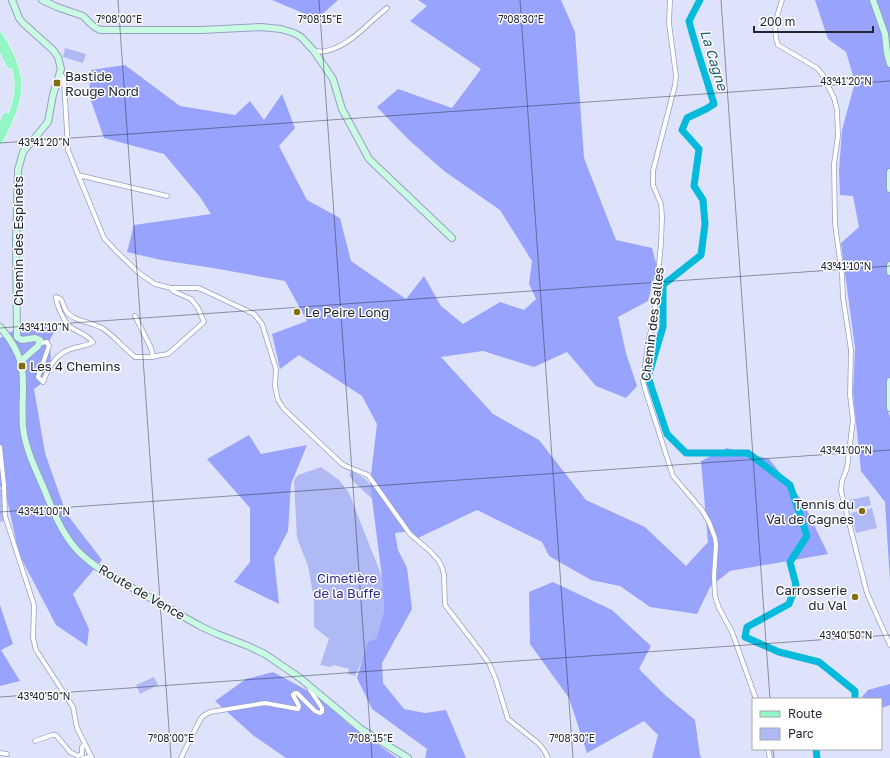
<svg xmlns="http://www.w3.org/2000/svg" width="890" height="758" viewBox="0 0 890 758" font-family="'Golos Text',sans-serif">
	<rect width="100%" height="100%" fill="#dee3fb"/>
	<g fill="#afb9f4">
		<polygon points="65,48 86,54 83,63 63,57"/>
		<polygon points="321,467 339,480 349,493 382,577 384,611 376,639 368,641 364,656 355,676 348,674 349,669 334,665 331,667 320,665 329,639 314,627 314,600 308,566 297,538 294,481 298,475"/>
		<path d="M352 471C369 480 369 480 374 498H371L354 482 349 475Z"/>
		<polygon points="0,489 5,489 7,520 0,522"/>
		<polygon points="869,496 871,505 851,510 849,500"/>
		<polygon points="872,508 877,528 856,533 851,513"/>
		<polygon points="154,677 158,685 140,694 136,685"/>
	</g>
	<g fill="#97a3fd">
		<polygon points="272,0 338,0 317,19"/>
		<polygon points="418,0 561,0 575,32 584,158 616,240 652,248 657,267 648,301 618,317 626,353 637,386 626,398 596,386 567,352 534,367 483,351 441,357 493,414 539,440 586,500 645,527 686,566 708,542 701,461 727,448 769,459 802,500 828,554 730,571 710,587 697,614 650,607 620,586 591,580 549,556 542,542 477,510 418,538 411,531 395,533 398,550 407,568 412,609 382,663 383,683 404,709 425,713 446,710 466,758 425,758 427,749 372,709 357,678 368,641 376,639 384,611 382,577 370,483 377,424 362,396 299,355 280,369 272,334 307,321 285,281 213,268 161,260 127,252 134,225 211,214 200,197 164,154 104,138 89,95 91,70 125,65 180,106 235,115 250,101 264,120 282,94 295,128 279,146 307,200 340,218 351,261 406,299 424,276 441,306 463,324 500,302 524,310 536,299 529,284 532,261 500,210 444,171 409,140 377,107 398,89 452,108 481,69 410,21 427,6"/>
		<polygon points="815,0 890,0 890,386 886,387 886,406 890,417 890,582 885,502 861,471 853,393 855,348 841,243 859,227 853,196 840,195 839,171 842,130 855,82 846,52 828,39"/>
		<polygon points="26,324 59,324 50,339 51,369 46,380 34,389 45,453 66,513 102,560 73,594 89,629 87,646 56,625 19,554 4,486 0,487 0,338"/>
		<polygon points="249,435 261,454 307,445 291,484 288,531 274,558 279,604 234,582 250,562 250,508 207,459"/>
		<polygon points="553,582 612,610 651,646 639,669 665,695 695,720 700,756 702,758 652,758 658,735 644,721 587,753 569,698 530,644 529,592"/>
		<polygon points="0,605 13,644 1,650 20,681 0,686"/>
		<polygon points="273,672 325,700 347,723 397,758 286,758 254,736 215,701 246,679"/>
		<polygon points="890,684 890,705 881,708 881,699 860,699 868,690"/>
	</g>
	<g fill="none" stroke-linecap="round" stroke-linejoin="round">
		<g stroke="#03badc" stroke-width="7">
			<path d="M700 0 689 21C696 49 706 76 714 104L706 109 687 118 682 130 699 149 694 186 703 200 705 224 701 255 663 285V327L648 377 667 434 686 453H748L790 485 807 536 790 562 796 585 789 604 747 627 745 637 779 652 819 662 855 691V699"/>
			<polyline points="816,749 817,758"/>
		</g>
		<g stroke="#989fc6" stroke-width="5.5">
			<g id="street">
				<polyline points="670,0 669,23 676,76 675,85 653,171 653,185 661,204 662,217 661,243 654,317 648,343 643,381 645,389 673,476 702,510 709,522 715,538 716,545 714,577 715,596 719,608 732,632 756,699"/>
				<path d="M782 0C777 16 772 29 778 45L817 68 822 74 834 98 837 110 838 136 834 164 835 224 842 275 843 298 851 350 850 395 853 420 847 468 842 481 841 491 867 593 890 645"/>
				<path d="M314 51C318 51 323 52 326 51 350 46 368 23 387 8"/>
				<polyline points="78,175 167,196"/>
				<path d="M171 288H197L201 289 254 314 262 324 276 369 275 386 278 400 284 409 342 464C351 469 359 471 368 475L410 534 431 552 438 560 442 567 444 575 445 605 475 644 489 663 496 680 508 719 538 743 544 750 548 758"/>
				<polyline points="135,316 151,348 153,357"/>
				<path d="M40 340 41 343 47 342 49 346 38 377 43 382C49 366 57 352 74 348 81 346 87 346 93 342 86 334 77 332 69 326 64 321 56 304 56 297L61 299C63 303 64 308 66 311 74 322 94 322 105 330 116 338 124 348 135 357H150L168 354 204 322 198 308 191 299 173 291 171 288 155 284 139 273 115 250 104 238 68 150 64 80 60 72"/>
				<polyline points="0,447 4,485 5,516 34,605 33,638 36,650 73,707 77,728 92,758"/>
				<polyline points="35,741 52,735 56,735 70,752 78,756 82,754 82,747 85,745"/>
				<polyline points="768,749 770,758"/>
				<polyline points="0,753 7,754"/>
				<polyline points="83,758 91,757"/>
				<polyline points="181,758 200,720 203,716 210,712 265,703 298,709 299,706 293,695 295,693 297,693 315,711 320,713 322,712 322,708 310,690 309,685"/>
			</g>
		</g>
		<g stroke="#989fc6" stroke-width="8">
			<g id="secondary">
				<polyline points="12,0 19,18 23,23 53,50 58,57 61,69 53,95 48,122 23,152 18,170 16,242 17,337 22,340 35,338 40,340 38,346 21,361"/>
				<polyline points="42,0 57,7 83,16 93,26 100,30 202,30 261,27 281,29 294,33 301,37 314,51 333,79 342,109 369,159 452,238"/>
				<polyline points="873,0 885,34 887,53 890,64"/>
				<polyline points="890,172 890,189"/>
				<polyline points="890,265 890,272"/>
				<path d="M0 327C33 365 20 383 23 427 25 447 34 466 42 484 51 505 58 526 72 544 88 565 114 577 136 590 158 602 180 615 202 627L217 634 248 646 265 654 300 678 361 729 408 758"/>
				<polyline points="890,381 890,408"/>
			</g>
		</g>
		<g stroke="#fff" stroke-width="8">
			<g id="primary">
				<path d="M0 36C26 79 22 96 0 140"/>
				<polyline points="0,45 10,65"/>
				<polyline points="0,129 6,116"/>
			</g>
		</g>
		<use href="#street" stroke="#fff" stroke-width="4"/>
		<use href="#secondary" stroke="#c9fae2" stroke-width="6"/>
		<use href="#primary" stroke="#94f6c5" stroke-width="7"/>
	</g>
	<path fill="none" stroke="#222534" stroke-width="1" stroke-opacity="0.45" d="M118 0 171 758M319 0 372 758M520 0 573 758M721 0 770 699M0 143 890 81M0 328 890 266M0 512 890 450M0 697 890 635M773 749 774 758"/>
	<g fill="#816e0c" stroke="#fff" stroke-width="1.5">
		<rect x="53" y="79" width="8" height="8" rx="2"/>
		<circle cx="297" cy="312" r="4"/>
		<rect x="18" y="362" width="8" height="8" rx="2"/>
		<circle cx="862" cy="511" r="4"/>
		<circle cx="855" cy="597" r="4"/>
	</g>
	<g text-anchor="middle" stroke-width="3" stroke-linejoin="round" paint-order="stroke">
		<g font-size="13" fill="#222534" stroke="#fff" text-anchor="start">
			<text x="65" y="81">Bastide<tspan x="65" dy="15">Rouge Nord</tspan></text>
			<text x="305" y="317">Le Peire Long</text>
			<text x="30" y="371">Les 4 Chemins</text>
			<text x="854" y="509" text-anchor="end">Tennis du<tspan x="854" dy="15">Val de Cagnes</tspan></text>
			<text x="847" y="595" text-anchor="end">Carrosserie<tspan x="847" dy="15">du Val</tspan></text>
		</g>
		<g font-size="13" fill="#222534" stroke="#fff">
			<text transform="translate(18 241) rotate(-90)" y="5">Chemin des Espinets</text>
			<text transform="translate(652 324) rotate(-83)" y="5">Chemin des Salles</text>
			<text transform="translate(142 592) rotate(30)" y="5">Route de Vence</text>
		</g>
		<g font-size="13" fill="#2e298d" stroke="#fff">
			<text x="347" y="583">Cimetière<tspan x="347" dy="15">de la Buffe</tspan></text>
		</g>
		<g font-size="14" font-style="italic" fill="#245e6c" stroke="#fff">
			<text transform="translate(714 60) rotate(73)" y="5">La Cagne</text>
		</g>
	</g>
	<g font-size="10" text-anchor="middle" fill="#222534" stroke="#fff" stroke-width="3" stroke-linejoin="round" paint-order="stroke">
		<text x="119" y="23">7°08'00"E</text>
		<text x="320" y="23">7°08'15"E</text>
		<text x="521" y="23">7°08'30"E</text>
		<text x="846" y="85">43°41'20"N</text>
		<text x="44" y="146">43°41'20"N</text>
		<text x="846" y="270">43°41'10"N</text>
		<text x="44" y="331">43°41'10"N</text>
		<text x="846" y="454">43°41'00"N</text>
		<text x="44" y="515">43°41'00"N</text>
		<text x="846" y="639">43°40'50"N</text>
		<text x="44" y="700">43°40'50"N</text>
		<text x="171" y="742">7°08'00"E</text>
		<text x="371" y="742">7°08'15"E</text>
		<text x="572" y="742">7°08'30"E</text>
	</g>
	<rect x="752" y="698" width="130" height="52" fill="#ffffff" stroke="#a7a8ae"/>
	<rect x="760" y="711" width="20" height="6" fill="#94f6c5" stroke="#a7a8ae"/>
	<text x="788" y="718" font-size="12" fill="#222534">Route</text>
	<rect x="760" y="728" width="20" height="12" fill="#afb9f4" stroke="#a7a8ae"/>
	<text x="788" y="738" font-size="12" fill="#222534">Parc</text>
	<path d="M754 26v6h119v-6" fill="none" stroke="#222534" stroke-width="2"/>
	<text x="760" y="26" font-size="12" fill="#222534" stroke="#ffffff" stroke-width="3" paint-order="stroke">200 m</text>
</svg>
